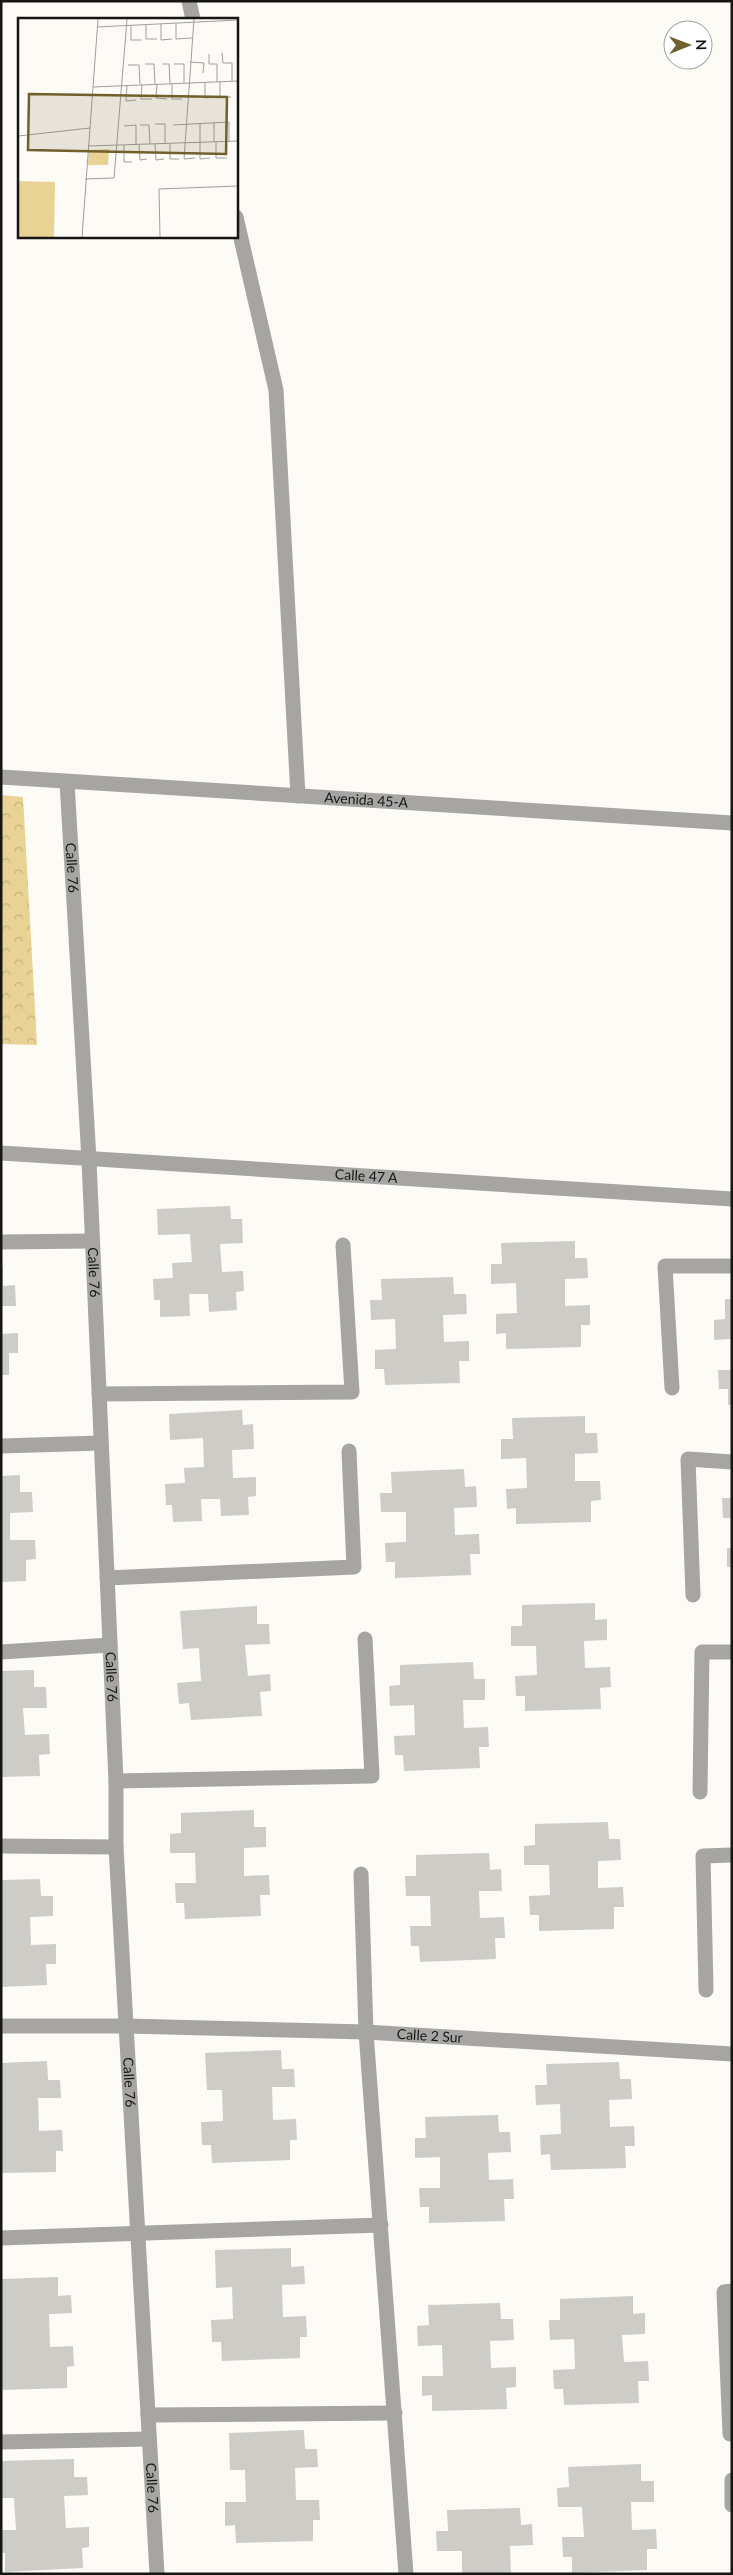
<svg xmlns="http://www.w3.org/2000/svg" width="733" height="2575" viewBox="0 0 733 2575" font-family="Lato,sans-serif">
	<defs>
		<pattern id="park-crowns" width="20" height="18" patternUnits="userSpaceOnUse" patternTransform="scale(1.25)"><rect width="20" height="18" fill="#e8d294"/><path d="M2 6a3 3 0 1 1 6 0M12 15a3 3 0 1 1 6 0" fill="none" stroke="#c6b47f"/></pattern>
	</defs>
	<rect width="100%" height="100%" fill="#fdfbf6"/>
	<polygon fill="url(#park-crowns)" points="1,795 23,797 37,1045 1,1044"/>
	<g fill="#cdccc7">
		<polygon points="230,1206 231,1219 242,1219 243,1243 220,1244 222,1272 243,1271 244,1291 236,1292 237,1310 209,1312 208,1294 189,1294 190,1316 160,1317 160,1300 154,1300 153,1279 173,1278 172,1263 192,1262 190,1234 158,1235 157,1209"/>
		<polygon points="575,1241 575,1258 587,1258 588,1278 565,1279 565,1306 590,1305 590,1325 581,1325 581,1347 506,1349 506,1333 496,1334 496,1314 517,1313 516,1283 491,1284 491,1264 502,1264 501,1243"/>
		<polygon points="1,1268 3,1268 3,1286 15,1285 16,1306 1,1306"/>
		<polygon points="453,1277 454,1294 466,1294 467,1314 443,1315 444,1342 469,1341 469,1361 459,1361 460,1383 385,1385 384,1369 375,1369 375,1350 396,1349 395,1319 371,1320 370,1300 382,1300 381,1279"/>
		<polygon points="725,1299 732,1299 732,1339 714,1340 714,1320 725,1319"/>
		<polygon points="18,1333 18,1353 9,1353 9,1375 1,1375 1,1334"/>
		<polygon points="718,1370 732,1370 732,1405 728,1405 728,1389 719,1389"/>
		<polygon points="242,1410 243,1425 253,1424 254,1449 232,1450 233,1478 256,1477 256,1496 248,1497 249,1515 221,1516 220,1499 201,1499 202,1521 173,1522 172,1505 166,1505 165,1484 185,1483 184,1468 204,1467 203,1438 170,1440 169,1414"/>
		<polygon points="585,1416 585,1433 597,1433 598,1453 575,1454 575,1481 600,1481 601,1500 591,1501 591,1522 516,1524 516,1508 507,1509 506,1489 527,1488 526,1458 501,1459 501,1439 513,1439 512,1418"/>
		<polygon points="464,1469 465,1487 476,1486 477,1507 454,1508 455,1535 479,1534 480,1554 470,1554 471,1575 395,1578 395,1562 386,1562 385,1543 406,1542 406,1512 381,1512 380,1493 392,1493 391,1472"/>
		<polygon points="20,1475 20,1492 32,1492 33,1512 10,1513 10,1540 35,1540 36,1559 26,1560 26,1581 1,1582 1,1476"/>
		<polygon points="722,1498 732,1498 732,1518 723,1518"/>
		<rect x="727" y="1548" width="5" height="19"/>
		<polygon points="595,1603 595,1620 607,1619 607,1640 584,1641 585,1668 610,1667 611,1687 600,1688 601,1709 525,1711 525,1696 516,1696 515,1676 537,1675 536,1646 511,1646 511,1626 522,1626 522,1605"/>
		<polygon points="257,1606 257,1624 269,1624 270,1644 245,1645 248,1676 270,1674 271,1691 260,1692 262,1716 191,1720 189,1703 179,1704 177,1683 201,1681 199,1648 183,1649 180,1611"/>
		<polygon points="473,1662 474,1679 485,1679 485,1700 463,1700 464,1728 488,1727 489,1747 479,1747 480,1768 404,1771 403,1755 395,1755 394,1736 415,1735 414,1705 390,1706 389,1686 400,1685 400,1665"/>
		<polygon points="34,1670 34,1687 46,1687 47,1708 23,1708 25,1735 49,1734 50,1754 39,1755 40,1776 1,1777 1,1671"/>
		<polygon points="254,1810 254,1827 266,1827 266,1847 244,1848 244,1876 269,1875 270,1895 260,1895 261,1916 185,1919 184,1903 176,1903 175,1883 196,1883 195,1853 170,1853 170,1834 181,1833 181,1813"/>
		<polygon points="608,1822 609,1839 620,1839 621,1860 598,1861 598,1888 623,1887 624,1907 614,1907 614,1929 539,1931 539,1915 530,1915 529,1896 550,1895 549,1865 524,1865 524,1846 535,1845 535,1824"/>
		<polygon points="489,1853 490,1870 501,1869 502,1891 479,1891 480,1918 504,1917 505,1938 495,1938 496,1959 420,1962 419,1946 411,1946 410,1926 431,1926 430,1896 406,1896 405,1876 416,1876 416,1855"/>
		<polygon points="40,1879 41,1896 53,1896 53,1916 30,1917 31,1945 56,1944 56,1964 46,1964 47,1985 1,1987 1,1880"/>
		<polygon points="281,2050 282,2069 294,2069 295,2087 272,2087 273,2120 296,2119 297,2140 290,2140 290,2160 212,2163 211,2145 202,2145 201,2122 223,2121 222,2090 207,2090 205,2053"/>
		<polygon points="47,2061 48,2080 60,2080 61,2098 38,2098 39,2131 62,2130 63,2151 56,2151 56,2172 1,2173 1,2063"/>
		<polygon points="619,2062 620,2079 631,2079 632,2099 609,2100 610,2127 634,2126 635,2146 625,2146 626,2168 551,2170 550,2154 541,2155 540,2135 561,2134 560,2104 536,2105 535,2085 547,2085 546,2064"/>
		<polygon points="498,2115 499,2132 510,2132 511,2152 488,2153 489,2180 513,2179 514,2199 504,2199 505,2221 429,2223 429,2207 420,2207 419,2188 440,2188 440,2157 415,2158 415,2138 426,2138 425,2117"/>
		<polygon points="291,2248 291,2267 304,2266 305,2284 282,2285 283,2317 306,2316 307,2337 300,2337 300,2358 222,2361 221,2342 212,2342 211,2320 233,2319 232,2287 216,2288 215,2250"/>
		<polygon points="58,2277 58,2296 71,2295 72,2313 49,2314 50,2347 73,2346 74,2366 67,2367 67,2388 1,2390 1,2279"/>
		<polygon points="633,2296 633,2314 645,2313 645,2334 622,2335 624,2362 648,2361 649,2381 638,2381 639,2403 564,2405 563,2389 554,2389 553,2370 575,2369 574,2339 550,2340 549,2320 560,2320 560,2299"/>
		<polygon points="500,2303 501,2319 513,2319 514,2340 490,2341 491,2368 516,2367 516,2387 506,2388 507,2409 432,2411 432,2395 422,2396 422,2376 443,2376 442,2345 418,2346 417,2326 429,2325 428,2305"/>
		<polygon points="304,2430 305,2449 317,2449 318,2467 295,2468 296,2500 319,2500 320,2520 313,2520 313,2541 236,2543 235,2525 225,2526 225,2502 246,2502 245,2470 230,2470 229,2433"/>
		<polygon points="74,2459 74,2477 87,2477 88,2495 64,2496 66,2528 89,2527 89,2547 82,2548 83,2568 5,2572 5,2553 1,2553 1,2530 16,2530 14,2498 1,2498 1,2461"/>
		<polygon points="641,2464 641,2481 654,2481 654,2502 631,2502 632,2530 656,2529 657,2549 647,2549 647,2570 572,2573 572,2557 563,2557 562,2537 584,2537 582,2507 558,2507 557,2488 569,2487 568,2467"/>
		<polygon points="520,2508 521,2525 532,2524 533,2545 510,2546 511,2574 462,2574 462,2551 437,2551 436,2531 448,2531 447,2510"/>
	</g>
	<g fill="none" stroke-linecap="round" stroke-linejoin="round">
		<g stroke="#a6a5a3" stroke-width="15">
			<polyline points="1,1242 92,1241"/>
			<polyline points="672,1388 665,1266 732,1266"/>
			<polyline points="99,1394 352,1392 343,1245"/>
			<polyline points="1,1446 101,1443"/>
			<polyline points="107,1578 354,1567 349,1451"/>
			<polyline points="693,1595 688,1459 732,1462"/>
			<polyline points="1,1652 110,1645"/>
			<polyline points="116,1781 372,1776 365,1639"/>
			<polyline points="700,1792 702,1652 732,1652"/>
			<polyline points="1,1846 116,1847"/>
			<polyline points="361,1874 366,2032 406,2574"/>
			<polyline points="706,1990 703,1856 732,1855"/>
			<polyline points="1,2026 126,2026"/>
			<polyline points="1,2238 381,2225"/>
			<polyline points="148,2415 395,2413"/>
			<polyline points="730,2434 724,2292 732,2291"/>
			<polyline points="1,2442 149,2439"/>
			<polyline points="732,2480 732,2505"/>
		</g>
		<g stroke="#a6a5a3" stroke-width="15">
			<polyline points="189,1 193,19"/>
			<polyline points="236,217 276,390 298,796"/>
			<path id="s1" d="M1 777 732 823"/>
			<path id="s2" d="M67 782 89 1160 116 1781V1847L157 2574"/>
			<path id="s3" d="M1 1153 732 1199"/>
			<path id="s4" d="M126 2026 366 2032 732 2054"/>
		</g>
	</g>
	<g text-anchor="middle" stroke-width="4" stroke-linejoin="round" paint-order="stroke">
		<g font-size="14" fill="#171615" stroke="#fff">
			<text dy="5" stroke="none"><textPath href="#s1" startOffset="366">Avenida 45-A</textPath></text>
			<text dy="5" stroke="none"><textPath href="#s2" startOffset="86">Calle 76</textPath></text>
			<text dy="5" stroke="none"><textPath href="#s3" startOffset="366">Calle 47 A</textPath></text>
			<text dy="5" stroke="none"><textPath href="#s2" startOffset="491">Calle 76</textPath></text>
			<text dy="5" stroke="none"><textPath href="#s2" startOffset="896">Calle 76</textPath></text>
			<text dy="5" stroke="none"><textPath href="#s4" startOffset="304">Calle 2 Sur</textPath></text>
			<text dy="5" stroke="none"><textPath href="#s2" startOffset="1302">Calle 76</textPath></text>
			<text dy="5" stroke="none"><textPath href="#s2" startOffset="1708">Calle 76</textPath></text>
		</g>
	</g>
	<g transform="translate(18 18)">
		<rect width="220" height="220" fill="#fdfbf6"/>
		<path d="M91 131 90 147H70L71 132ZM0 163 37 164 36 219H1Z" fill="#e8d294"/>
		<path fill="none" stroke="#a19f9c" stroke-width="1" d="M176 1 166 141 177 140M158 5V21L174 20M128 6V21H139M143 6V22L154 21M113 7V22H123M79 9 220 2M204 35 205 45H214V63M191 36V46H199V64M172 44 186 45 185 55M127 46H136L137 66M144 46H151L152 65M156 46H166V65M110 47H121L122 66M202 63V79H213M187 64V80L198 79M154 65V81H164M124 66 123 81H134M139 66 138 80 149 81M109 67 108 83 118 82M75 69 220 63M137 106H147V126M182 106V141L192 140M122 107H131L132 126M155 107 211 104V124M106 108 118 107V127M0 118 72 110M196 124V105M198 124V140H209M121 126 122 142 129 141M137 126 138 142 146 141M152 126V141H161M106 127V144H114M70 128 220 123M67 161 96 160 109 1M64 219 80 1M142 219 141 171 220 168"/>
		<path fill="#70602d" fill-opacity="0.15" stroke="#70602d" stroke-width="2.5" d="M11 76 209 79 208 136 10 132Z"/>
		<rect width="220" height="220" fill="none" stroke="#171615" stroke-width="2.5"/>
	</g>
	<rect width="733" height="2575" fill="none" stroke="#171615" stroke-width="5"/>
	<g transform="translate(688 45) rotate(89)"><circle r="24" fill="#ffffff" stroke="#a2a2a1"/>
	<path d="M0-4L9 19L0 12L-9 19Z" fill="#70602d"/>
	<text y="-8" font-size="14" font-weight="bold" text-anchor="middle" fill="#171615">N</text>
	</g>
</svg>
